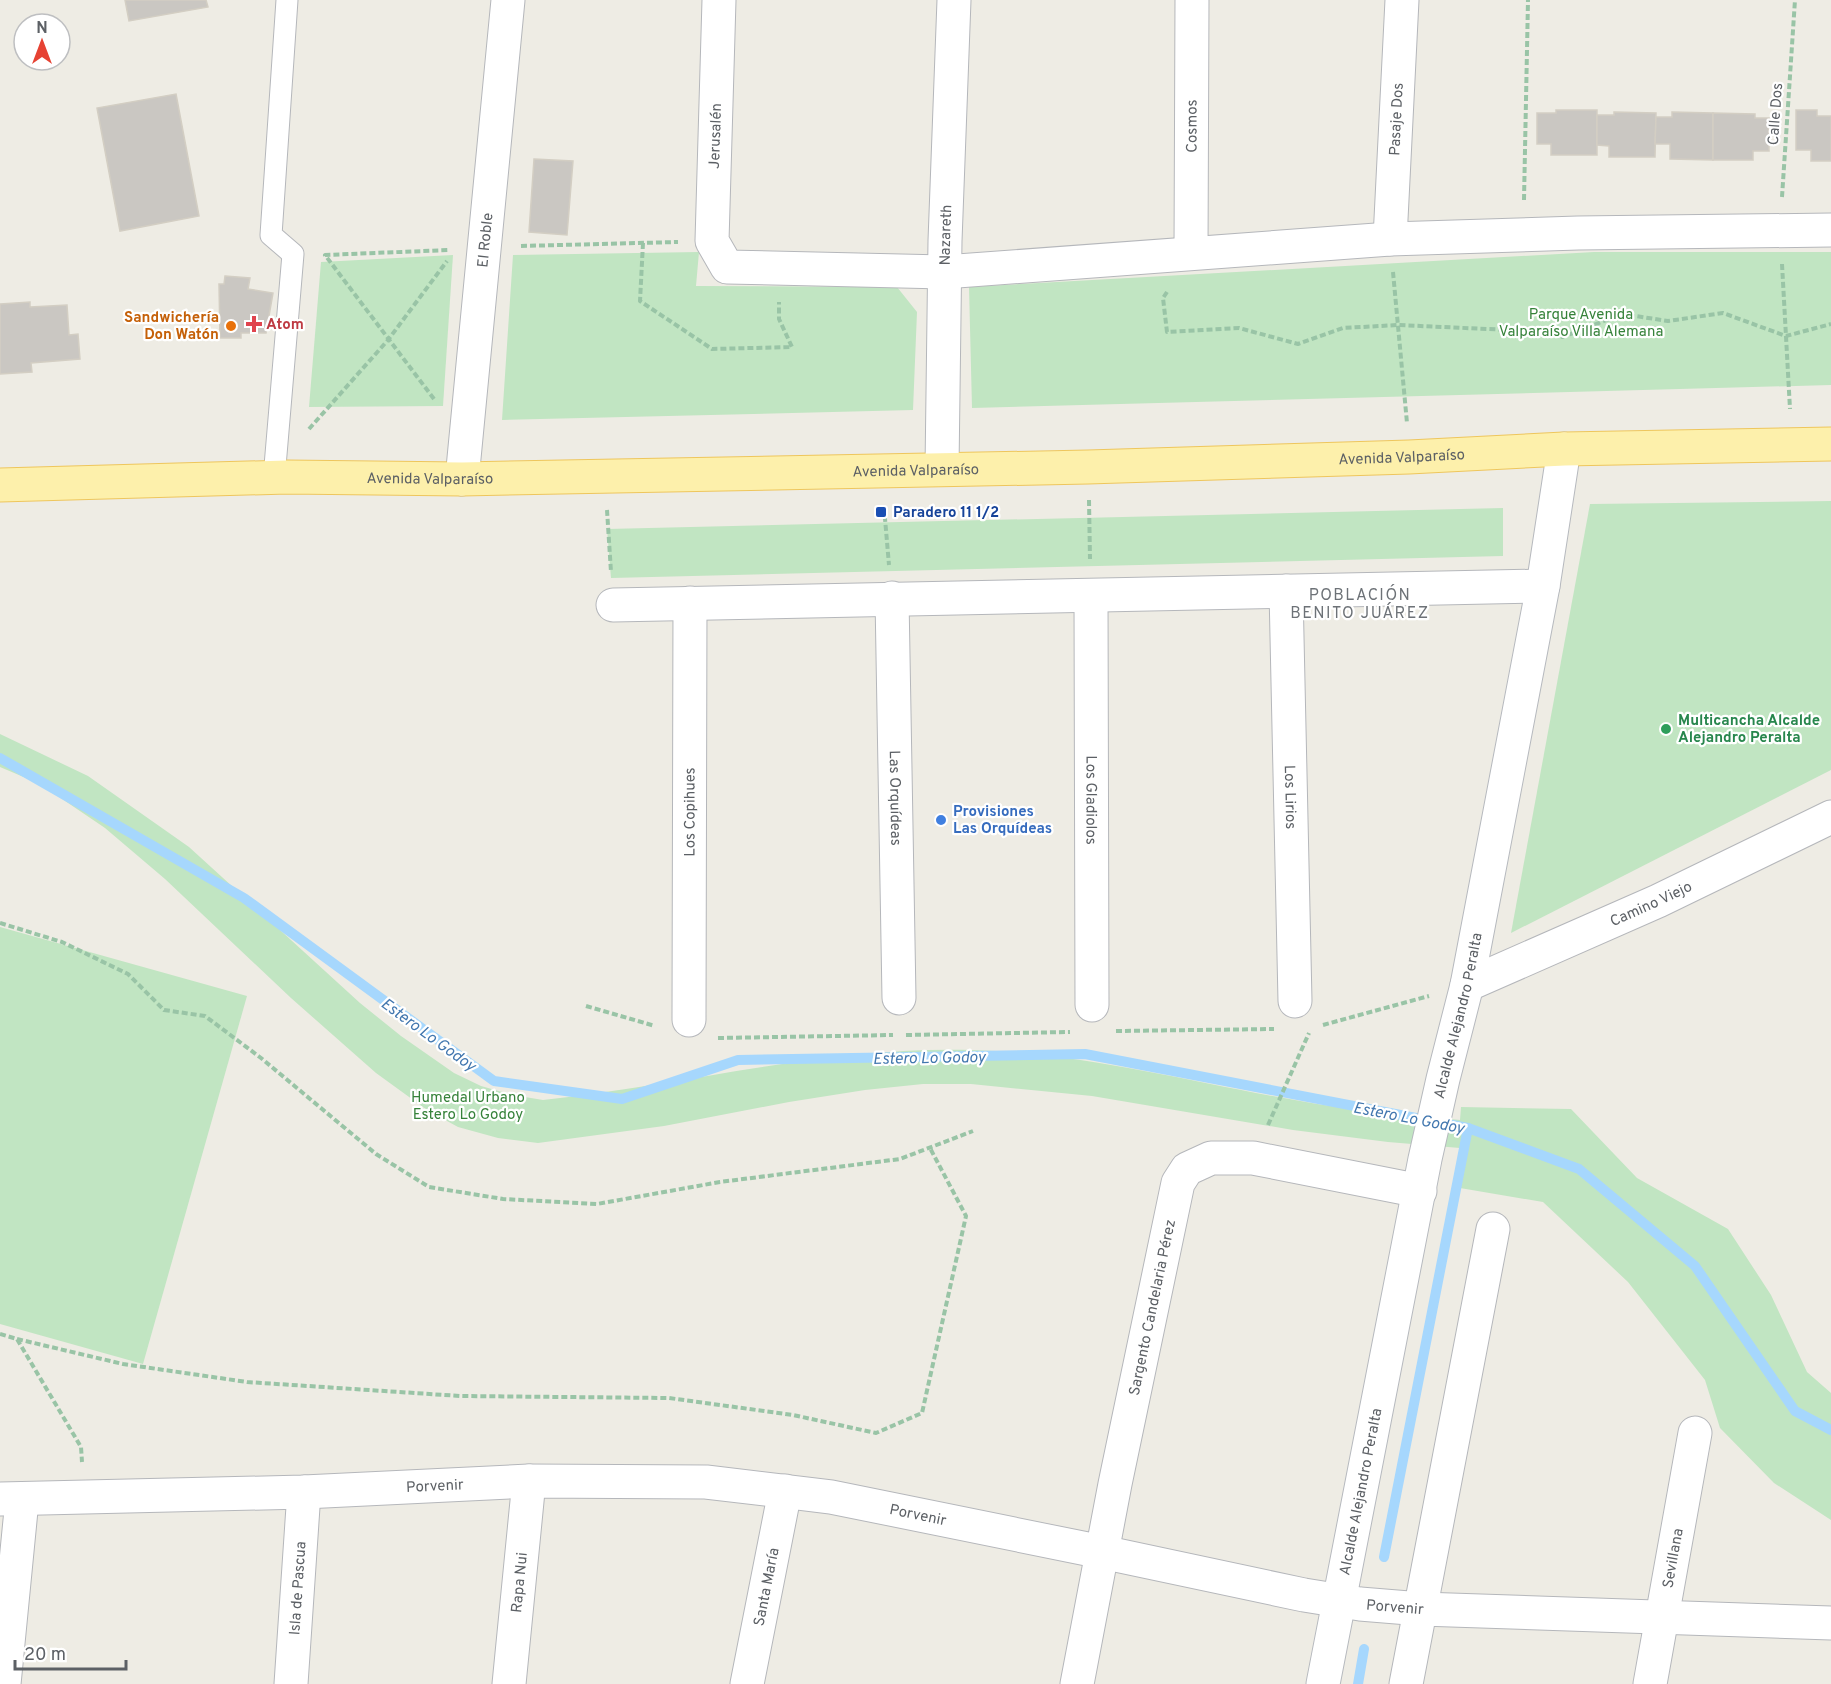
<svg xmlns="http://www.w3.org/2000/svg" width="1831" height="1684" viewBox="0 0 1831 1684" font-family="Overpass,sans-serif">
	<rect width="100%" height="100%" fill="#eeece4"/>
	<g fill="#c1e5c2">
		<polygon points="699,252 696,286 897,287 917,312 913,410 502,420 513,255"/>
		<polygon points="1594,252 1831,252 1831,385 972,408 969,287"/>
		<polygon points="453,255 443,406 309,407 321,262"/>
		<polygon points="1831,501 1831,770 1511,933 1590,504"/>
		<polygon points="1503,508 1503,556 611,578 607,529"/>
		<path d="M0 734 88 776 189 847 360 1003 401 1036 454 1073 481 1086 513 1095 543 1100C686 1085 827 1046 972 1050 1089 1053 1202 1085 1317 1104 1365 1111 1413 1115 1460 1120L1461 1107 1571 1109 1637 1178 1728 1229 1771 1295 1807 1372 1831 1393V1520L1774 1483 1720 1428 1705 1380 1628 1282 1543 1202 1460 1188V1148L1388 1142 1293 1130 1092 1096 971 1084H923L865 1090 789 1102 664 1126 538 1143 498 1138 458 1127 427 1110 376 1073 291 998 165 879 105 828 40 784 0 767Z"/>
		<polygon points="0,927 247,996 143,1364 0,1324"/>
	</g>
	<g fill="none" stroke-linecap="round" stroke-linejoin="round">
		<g stroke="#a6d7fd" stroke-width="10">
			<polyline points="0,758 244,898 494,1081 622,1099 738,1060 1085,1054 1468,1128 1579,1169 1695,1266 1795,1411 1831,1430"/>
			<polyline points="1384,1557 1468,1128"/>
			<polyline points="1358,1684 1364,1649"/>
		</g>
	</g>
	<g fill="#cac7c2" stroke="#d3cec3" stroke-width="1.5">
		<polygon points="125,0 206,0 208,7 129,21"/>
		<polygon points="176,94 199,216 120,231 97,108"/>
		<polygon points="1556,110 1597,110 1597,155 1551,155 1551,144 1537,144 1537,113 1556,113"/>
		<polygon points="1796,110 1817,110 1817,116 1831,116 1831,161 1811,161 1811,150 1796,150"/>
		<polygon points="1614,112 1656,113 1655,157 1609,157 1609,146 1597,145 1597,115 1614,115"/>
		<polygon points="1672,112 1713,113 1713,160 1670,159 1670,144 1655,144 1656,117 1672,117"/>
		<polygon points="1713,113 1755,114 1755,118 1769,118 1769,151 1753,151 1753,160 1713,160"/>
		<polygon points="534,159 573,161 567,235 529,232"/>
		<polygon points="225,276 250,278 248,289 273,293 266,333 241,333 241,338 220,338 219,284 224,284"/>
		<polygon points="30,302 30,307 67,305 69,335 78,334 80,359 31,363 32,372 0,374 0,304"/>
	</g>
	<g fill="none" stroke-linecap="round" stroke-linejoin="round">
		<g stroke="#b5b7bb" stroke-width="23">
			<polyline id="service" points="274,478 293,254 271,235 287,0"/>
		</g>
		<g stroke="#b5b7bb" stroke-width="35">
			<g id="minor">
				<polyline points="719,0 712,241 727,267 944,272 1390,239 1578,233 1831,230"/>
				<path id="s1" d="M1390 239 1402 0"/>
				<path id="s2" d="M1191 252 1192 0"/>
				<path id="s3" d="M942 469 945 241 954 0"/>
				<path id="s4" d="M462 479 508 0"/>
				<path id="s5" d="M1286 591 1295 1001"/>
				<path id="s6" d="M1091 596 1092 1005"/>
				<path id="s7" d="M892 598 899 998"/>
				<polyline points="613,605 1543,586"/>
				<path id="s8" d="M1467 985 1658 901 1831 817"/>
				<path id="s9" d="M689 1020 690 603"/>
				<polyline points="4,1684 22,1500"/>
				<path id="s10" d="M291 1684 304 1492"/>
				<path id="s11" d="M509 1684 529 1481"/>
				<path id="s12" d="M747 1684 785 1491"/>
				<path id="s13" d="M1077 1684 1115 1484 1178 1183 1187 1169 1211 1158H1253L1420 1191"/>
				<polyline points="1406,1684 1493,1229"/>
				<path id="s14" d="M1650 1684 1695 1433"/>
			</g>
		</g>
		<g stroke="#b5b7bb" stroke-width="35">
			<g id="tertiary">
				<path id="s15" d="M0 1499 304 1492 529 1481 706 1482 831 1497 1102 1552 1304 1595 1360 1604 1421 1609 1831 1623"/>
			</g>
		</g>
		<g stroke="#b6b9be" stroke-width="35">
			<g id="secondary">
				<path id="s16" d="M1323 1684 1425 1159 1443 1079 1467 985 1543 586 1564 449"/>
			</g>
		</g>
		<g stroke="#eec65d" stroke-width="35">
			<g id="primary">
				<path id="s17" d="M0 485 287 477 462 479 1088 467 1409 457 1564 449 1831 444"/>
			</g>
		</g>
		<g stroke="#99c4a6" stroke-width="4" stroke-dasharray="6 3" stroke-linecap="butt">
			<polyline points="1782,197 1795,0"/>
			<polyline points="1524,200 1528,0"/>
			<polyline points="643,243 640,301 712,349 792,347 779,319 779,302"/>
			<polyline points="521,246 678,242"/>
			<polyline points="1782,264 1790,409"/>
			<polyline points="1393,272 1407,423"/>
			<polyline points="1167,292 1163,298 1167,332 1239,328 1298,344 1343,328 1398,325 1510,330 1563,337 1622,314 1668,321 1723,313 1786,336 1831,324"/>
			<polyline points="434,399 325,255 449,250"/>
			<polyline points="309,429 388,340 447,261"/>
			<polyline points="1089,500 1090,559"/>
			<polyline points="884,507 889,565"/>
			<polyline points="607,510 611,572"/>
			<polyline points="0,923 62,942 128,974 164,1010 205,1016 261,1058 376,1154 429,1187 503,1199 597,1204 720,1182 900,1159 973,1131"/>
			<polyline points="586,1006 655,1026"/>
			<polyline points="1323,1025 1429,996"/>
			<polyline points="1116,1031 1274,1029"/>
			<polyline points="906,1035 1070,1032"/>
			<polyline points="718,1038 893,1035"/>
			<polyline points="1268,1125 1309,1033"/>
			<polyline points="0,1334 17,1339 81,1447 82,1462"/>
			<polyline points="17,1339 123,1364 247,1382 460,1396 669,1398 793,1415 876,1433 922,1413 966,1216 930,1148"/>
		</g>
		<use href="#service" stroke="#fff" stroke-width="21"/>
		<use href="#minor" stroke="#fff" stroke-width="33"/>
		<use href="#tertiary" stroke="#fff" stroke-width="33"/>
		<use href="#secondary" stroke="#fff" stroke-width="33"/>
		<use href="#primary" stroke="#fdf0ab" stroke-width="33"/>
	</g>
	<path fill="#e0444e" stroke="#fff" stroke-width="2" d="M251 315h6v6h6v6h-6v6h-6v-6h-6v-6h6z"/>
	<circle fill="#e8710a" stroke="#fff" stroke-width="2" cx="231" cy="326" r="6"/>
	<rect fill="#1a4fb4" stroke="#fff" stroke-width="2" x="875" y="506" width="12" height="12" rx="3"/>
	<circle fill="#2e9e5b" stroke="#fff" stroke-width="2" cx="1666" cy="729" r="6"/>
	<circle fill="#3f7fe0" stroke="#fff" stroke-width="2" cx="941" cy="820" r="6"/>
	<g text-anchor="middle" stroke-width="4.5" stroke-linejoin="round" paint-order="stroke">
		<g font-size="15" fill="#5c6065" stroke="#fff">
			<text transform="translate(1775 114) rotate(-86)" y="5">Calle Dos</text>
			<text dy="5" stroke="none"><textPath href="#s1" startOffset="120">Pasaje Dos</textPath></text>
			<text dy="5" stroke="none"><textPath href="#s2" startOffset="126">Cosmos</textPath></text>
			<text transform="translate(715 136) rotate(-88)" y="5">Jerusalén</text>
			<text dy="5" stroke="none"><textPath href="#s3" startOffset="234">Nazareth</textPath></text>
			<text dy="5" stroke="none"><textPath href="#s4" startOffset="240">El Roble</textPath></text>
			<text dy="5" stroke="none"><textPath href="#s17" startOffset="1402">Avenida Valparaíso</textPath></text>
			<text dy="5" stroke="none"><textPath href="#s17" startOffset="916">Avenida Valparaíso</textPath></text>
			<text dy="5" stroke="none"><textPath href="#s17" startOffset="430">Avenida Valparaíso</textPath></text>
			<text dy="5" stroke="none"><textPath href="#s5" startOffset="206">Los Lirios</textPath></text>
			<text dy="5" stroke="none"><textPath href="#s7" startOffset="200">Las Orquídeas</textPath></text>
			<text dy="5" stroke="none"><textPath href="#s6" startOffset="204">Los Gladiolos</textPath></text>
			<text dy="5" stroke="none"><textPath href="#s9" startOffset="208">Los Copihues</textPath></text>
			<text dy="5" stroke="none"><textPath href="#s8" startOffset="201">Camino Viejo</textPath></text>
			<text dy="5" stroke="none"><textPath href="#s16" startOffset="682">Alcalde Alejandro Peralta</textPath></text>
			<text dy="5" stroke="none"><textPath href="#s13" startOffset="384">Sargento Candelaria Pérez</textPath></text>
			<text dy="5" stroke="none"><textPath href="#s15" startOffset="435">Porvenir</textPath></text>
			<text dy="5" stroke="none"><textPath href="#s16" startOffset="196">Alcalde Alejandro Peralta</textPath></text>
			<text dy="5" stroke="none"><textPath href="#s15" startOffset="921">Porvenir</textPath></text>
			<text dy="5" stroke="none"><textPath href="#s14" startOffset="128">Sevillana</textPath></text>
			<text dy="5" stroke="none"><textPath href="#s11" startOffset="102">Rapa Nui</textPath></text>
			<text dy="5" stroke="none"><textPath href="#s10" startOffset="96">Isla de Pascua</textPath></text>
			<text dy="5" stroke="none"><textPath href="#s12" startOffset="99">Santa María</textPath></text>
			<text dy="5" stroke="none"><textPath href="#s15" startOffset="1407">Porvenir</textPath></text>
		</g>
		<g font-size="15" fill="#36823a" stroke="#fff">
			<text x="1581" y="319">Parque Avenida<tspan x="1581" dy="17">Valparaíso Villa Alemana</tspan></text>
			<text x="468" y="1102">Humedal Urbano<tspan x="468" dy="17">Estero Lo Godoy</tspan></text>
		</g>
		<g font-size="15" font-weight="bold" fill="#c56008" stroke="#fff" text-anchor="end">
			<text x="219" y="322">Sandwichería<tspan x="219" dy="17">Don Watón</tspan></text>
		</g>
		<g font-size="15" font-weight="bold" fill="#be3a42" stroke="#fff" text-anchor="start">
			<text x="266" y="329">Atom</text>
		</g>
		<g font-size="15" font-weight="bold" fill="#164399" stroke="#fff" text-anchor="start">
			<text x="893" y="517">Paradero 11 1/2</text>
		</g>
		<g font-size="15" font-weight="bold" fill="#27864d" stroke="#fff" text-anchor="start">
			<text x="1678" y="725">Multicancha Alcalde<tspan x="1678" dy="17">Alejandro Peralta</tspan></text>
		</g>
		<g font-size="15" font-weight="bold" fill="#366cbe" stroke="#fff" text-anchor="start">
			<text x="953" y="816">Provisiones<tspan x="953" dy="17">Las Orquídeas</tspan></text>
		</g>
		<g font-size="16" letter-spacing="1.5" fill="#6d7277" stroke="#fff">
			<text x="1360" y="600">POBLACIÓN<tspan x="1360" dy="18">BENITO JUÁREZ</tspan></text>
		</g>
		<g font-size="16" font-style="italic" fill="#4277af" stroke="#fff">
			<text transform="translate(429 1034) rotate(36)" y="6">Estero Lo Godoy</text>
			<text transform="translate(929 1057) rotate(-1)" y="6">Estero Lo Godoy</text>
			<text transform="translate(1409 1117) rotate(11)" y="6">Estero Lo Godoy</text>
		</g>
	</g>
	<g transform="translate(42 42)"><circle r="28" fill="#ffffff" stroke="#bebfc1" stroke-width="1.5"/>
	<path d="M0-4.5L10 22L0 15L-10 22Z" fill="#e64233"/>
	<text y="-9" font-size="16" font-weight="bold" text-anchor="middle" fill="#5c6065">N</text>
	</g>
	<path d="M15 1660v9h111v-9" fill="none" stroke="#5c6065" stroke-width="3"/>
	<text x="24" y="1660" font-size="18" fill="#5c6065" stroke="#ffffff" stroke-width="4.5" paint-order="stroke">20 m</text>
</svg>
